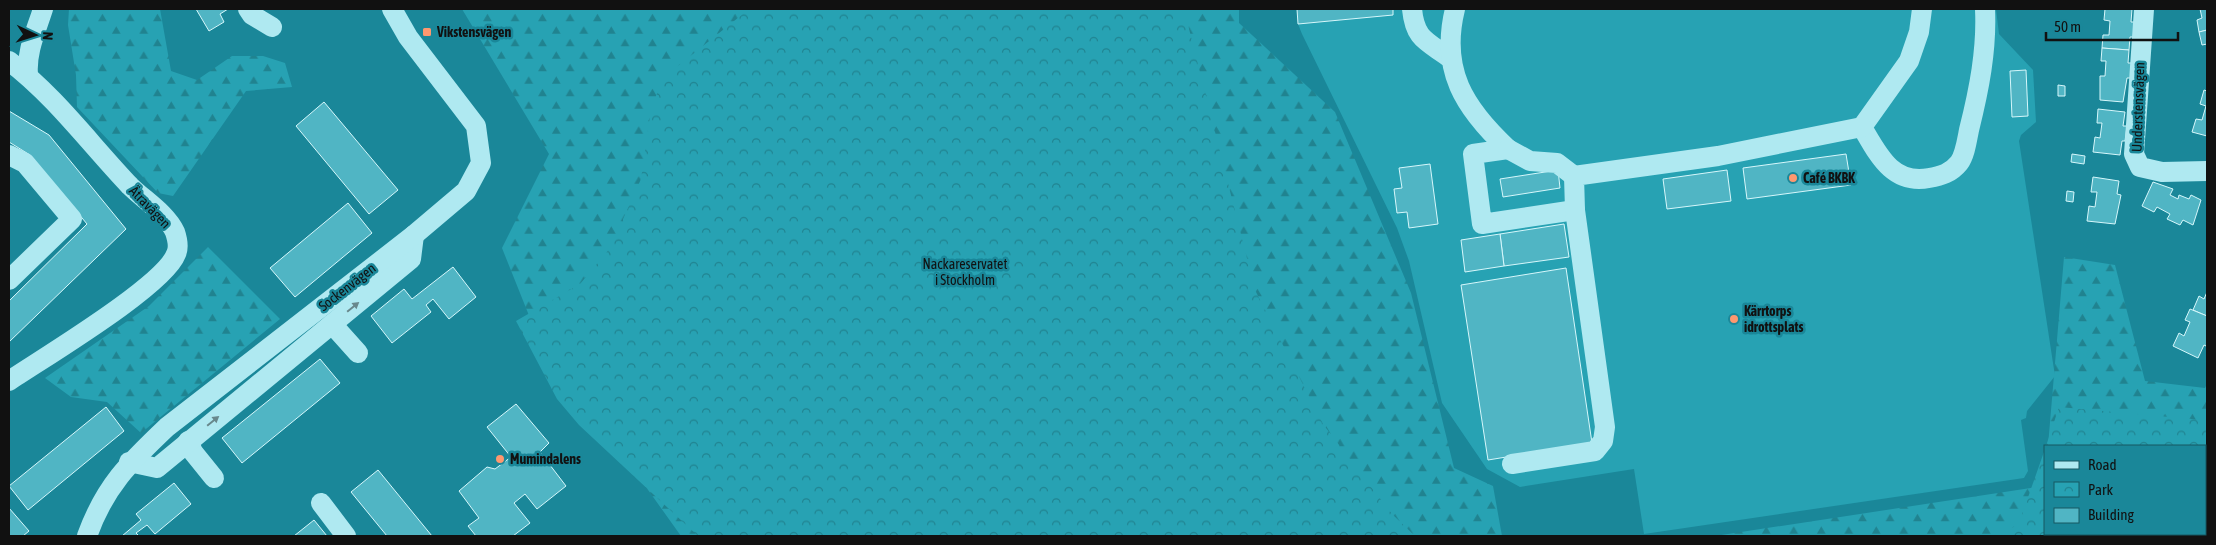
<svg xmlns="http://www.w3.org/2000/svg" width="2216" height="545" viewBox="0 0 2216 545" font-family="'Asap Condensed',sans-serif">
	<defs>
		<pattern id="forest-firs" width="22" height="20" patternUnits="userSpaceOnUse" patternTransform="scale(1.25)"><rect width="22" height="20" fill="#27a2b3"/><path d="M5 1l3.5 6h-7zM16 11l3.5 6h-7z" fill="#208390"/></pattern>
		<pattern id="park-crowns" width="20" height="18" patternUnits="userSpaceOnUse" patternTransform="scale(1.25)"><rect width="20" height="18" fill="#27a2b3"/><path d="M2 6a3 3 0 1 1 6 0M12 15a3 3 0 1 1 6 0" fill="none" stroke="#208390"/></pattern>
	</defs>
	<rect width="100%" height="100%" fill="#1a8799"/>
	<g fill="url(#forest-firs)">
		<polygon points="69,9 160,9 171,71 197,80 232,56 263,56 285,63 292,87 246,91 173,196 158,193 77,107 76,75 68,25"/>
		<polygon points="462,9 1239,9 1239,23 1335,112 1411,293 1454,468 1493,486 1502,536 681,536 536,333 502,248 549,154"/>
		<polygon points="208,247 280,319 141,433 107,402 71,397 45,378 149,306"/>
		<polygon points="2064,257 2115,265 2145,381 2205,388 2207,384 2207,536 1715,536 2044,486 2045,534 2205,534 2205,446 2048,446"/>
	</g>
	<g fill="url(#park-crowns)">
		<polygon points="749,9 1184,9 1255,290 1323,424 1392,514 1415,536 698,536 579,425 557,399 516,321 580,284 610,248 641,179 651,109 663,78"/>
		<polygon points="2059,407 2203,420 2207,416 2207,536 2001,536 2019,523 2045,449 2045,534 2205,534 2205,446 2046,446"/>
	</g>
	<polygon fill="#27a2b3" points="1297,9 1996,9 1999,34 2033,70 2036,122 2021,135 2019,141 2055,376 2027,411 2026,418 2021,420 2028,471 2024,478 1644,534 1634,469 1520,487 1487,469 1442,403 1409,261 1397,228 1302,34 1298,24"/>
	<g fill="#50b5c4" stroke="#d6f7fb">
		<polygon points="196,9 228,9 220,14 224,22 209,31"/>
		<polygon points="1297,9 1393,9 1393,15 1298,24"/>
		<polygon points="2105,9 2132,9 2131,22 2135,22 2134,37 2130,37 2129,50 2102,48 2103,35 2109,35 2110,21 2104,20"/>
		<polygon points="2200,9 2207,9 2207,30 2199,32 2197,20 2202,18"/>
		<polygon points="2207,30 2207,47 2207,44 2202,45 2199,32"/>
		<polygon points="2102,48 2129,50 2128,63 2132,63 2131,78 2127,78 2123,102 2100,100 2100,76 2105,76 2106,61 2101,61"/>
		<polygon points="2026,70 2028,116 2012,117 2010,71"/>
		<polygon points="2058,85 2065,86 2065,96 2058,96"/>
		<polygon points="2204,90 2207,91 2207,136 2192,132 2196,119 2202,120 2206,106 2200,104"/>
		<polygon points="324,102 398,190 369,214 296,126"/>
		<polygon points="2098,109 2125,112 2123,126 2127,126 2125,141 2122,141 2120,155 2093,152 2095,137 2100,138 2102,123 2097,123"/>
		<polygon points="9,111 49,135 126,229 9,342 9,301 87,224 30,155 9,142"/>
		<polygon points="1846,154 1851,185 1747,199 1743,168"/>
		<polygon points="2072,154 2085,156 2084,164 2071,162"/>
		<polygon points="1430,164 1438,224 1409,228 1407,212 1397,213 1394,189 1402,188 1399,168"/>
		<polygon points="1558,170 1560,188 1503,197 1500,179"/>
		<polygon points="1727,170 1731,201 1667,209 1663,179"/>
		<polygon points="2093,177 2119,181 2117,194 2121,195 2115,224 2087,221 2089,206 2095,207 2097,192 2091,192"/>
		<polygon points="2153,182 2173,189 2170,195 2178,199 2179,195 2189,199 2191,195 2201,200 2193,225 2183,220 2180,225 2167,219 2170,214 2157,207 2154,212 2142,206"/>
		<polygon points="2067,191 2074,192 2073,202 2066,201"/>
		<polygon points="348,203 372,233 295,297 270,268"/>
		<polygon points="1564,224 1569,257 1504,266 1500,234"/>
		<polygon points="1500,234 1504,266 1465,272 1461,240"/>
		<polygon points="453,267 476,297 449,319 433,299 426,305 431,312 392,343 371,316 404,289 412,299"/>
		<polygon points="1566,268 1592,443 1488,460 1461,285"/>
		<polygon points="2207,292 2207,316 2193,310 2199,296 2204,299"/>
		<polygon points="2190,309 2207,316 2207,343 2206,346 2204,345 2198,358 2173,346 2179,333 2184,336 2190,322 2185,320"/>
		<polygon points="320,359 340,383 242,463 222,438"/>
		<polygon points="516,404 549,443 540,452 566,486 537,509 525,494 514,503 530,523 513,536 476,536 468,526 479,518 459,491 487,467 495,469 511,457 487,427"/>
		<polygon points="106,407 124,431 28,510 9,486"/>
		<polygon points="378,470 432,536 387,536 351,492"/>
		<polygon points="174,483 191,504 155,534 147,525 136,533 139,536 122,536 141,520 136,514"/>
		<polygon points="9,508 29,531 23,536 9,536"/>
		<polygon points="314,520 327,536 294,536"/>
	</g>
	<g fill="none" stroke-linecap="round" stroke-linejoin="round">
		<g stroke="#afe9f1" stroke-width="20">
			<polyline points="248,9 252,15 272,27"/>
			<path d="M1412 9C1415 40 1427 41 1450 58"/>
			<path d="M1455 9C1440 70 1464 108 1508 149L1473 154 1482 224 1575 210"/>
			<path d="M1922 9 1919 32 1909 61 1862 127C1878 154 1892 185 1929 178 1941 176 1951 173 1959 163 1965 155 1967 140 1969 130 1979 90 1987 50 1985 9"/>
			<polyline points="2144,9 2134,154 2140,167 2162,172 2207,171"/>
			<path d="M9 61C55 96 90 144 130 186 144 200 166 213 175 232 177 238 179 248 176 254 164 286 43 358 9 381"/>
			<path d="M28 75C26 52 36 31 43 9"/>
			<polyline points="1508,149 1530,161 1557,163 1574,176"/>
			<polyline points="9,155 25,163 72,219 9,280"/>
			<polyline points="332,324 358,353"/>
			<polyline points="188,441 193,452 214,478"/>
			<polyline points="129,462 157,468 411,259 414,235"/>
			<polyline points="1512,464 1595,451 1603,441 1605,427 1575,210 1574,176 1718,156 1862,127"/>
			<polyline points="321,503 346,536"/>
			<path d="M87 536C105 486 129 463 167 427L414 235 466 191 481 163 476 126 408 37 392 9"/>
		</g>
	</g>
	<defs><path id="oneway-solid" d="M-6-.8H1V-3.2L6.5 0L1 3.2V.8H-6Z" transform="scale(1.25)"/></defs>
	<g fill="#68888c">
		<use href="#oneway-solid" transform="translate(353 307) rotate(-39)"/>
		<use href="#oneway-solid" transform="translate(213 421) rotate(-39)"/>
	</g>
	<g fill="#ff986f" stroke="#1a8799" stroke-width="2">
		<rect x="422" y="27" width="10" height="10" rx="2.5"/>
		<circle cx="1793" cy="178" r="5"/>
		<circle cx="1734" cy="319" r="5"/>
		<circle cx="500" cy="459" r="5"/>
	</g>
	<g text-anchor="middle" stroke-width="5" stroke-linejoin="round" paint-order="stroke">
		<g font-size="14" font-weight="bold" fill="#111" stroke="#1a8799" text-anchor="start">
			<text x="437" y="37">Vikstensvägen</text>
			<text x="1803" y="183">Café BKBK</text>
			<text x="1744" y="316">Kärrtorps<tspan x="1744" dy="16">idrottsplats</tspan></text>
			<text x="510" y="464">Mumindalens</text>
		</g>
		<g font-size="14" fill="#111" stroke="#1a8799">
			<text transform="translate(2138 107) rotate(-88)" y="5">Understensvägen</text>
			<text transform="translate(150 207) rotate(46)" y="5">Ätravägen</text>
			<text transform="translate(347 287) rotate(-38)" y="5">Sockenvägen</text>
		</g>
		<g font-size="14" fill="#111" stroke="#1a8799">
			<text x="965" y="269">Nackareservatet<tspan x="965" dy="16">i Stockholm</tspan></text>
		</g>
	</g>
	<rect width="2216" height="545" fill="none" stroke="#111111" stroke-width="20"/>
	<rect x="2044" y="445" width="162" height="90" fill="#1a8799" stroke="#165863"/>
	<rect x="2054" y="461" width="25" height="8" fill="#afe9f1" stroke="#165863"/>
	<text x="2088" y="470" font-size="15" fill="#111111">Road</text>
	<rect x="2054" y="482" width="25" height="15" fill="url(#park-crowns)" stroke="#165863"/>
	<text x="2088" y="495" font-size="15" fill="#111111">Park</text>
	<rect x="2054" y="508" width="25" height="15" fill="#50b5c4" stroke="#165863"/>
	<text x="2088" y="520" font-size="15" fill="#111111">Building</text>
	<g transform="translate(35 35) rotate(94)" stroke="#1a8799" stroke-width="4" paint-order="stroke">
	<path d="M0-4L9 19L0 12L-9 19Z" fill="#111111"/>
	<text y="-8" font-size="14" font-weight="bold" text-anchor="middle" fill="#111111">N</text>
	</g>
	<path d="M2046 32v8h132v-8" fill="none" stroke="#111111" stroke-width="2.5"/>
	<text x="2054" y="32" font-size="15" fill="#111111" stroke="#1a8799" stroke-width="4" paint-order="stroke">50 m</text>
</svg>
